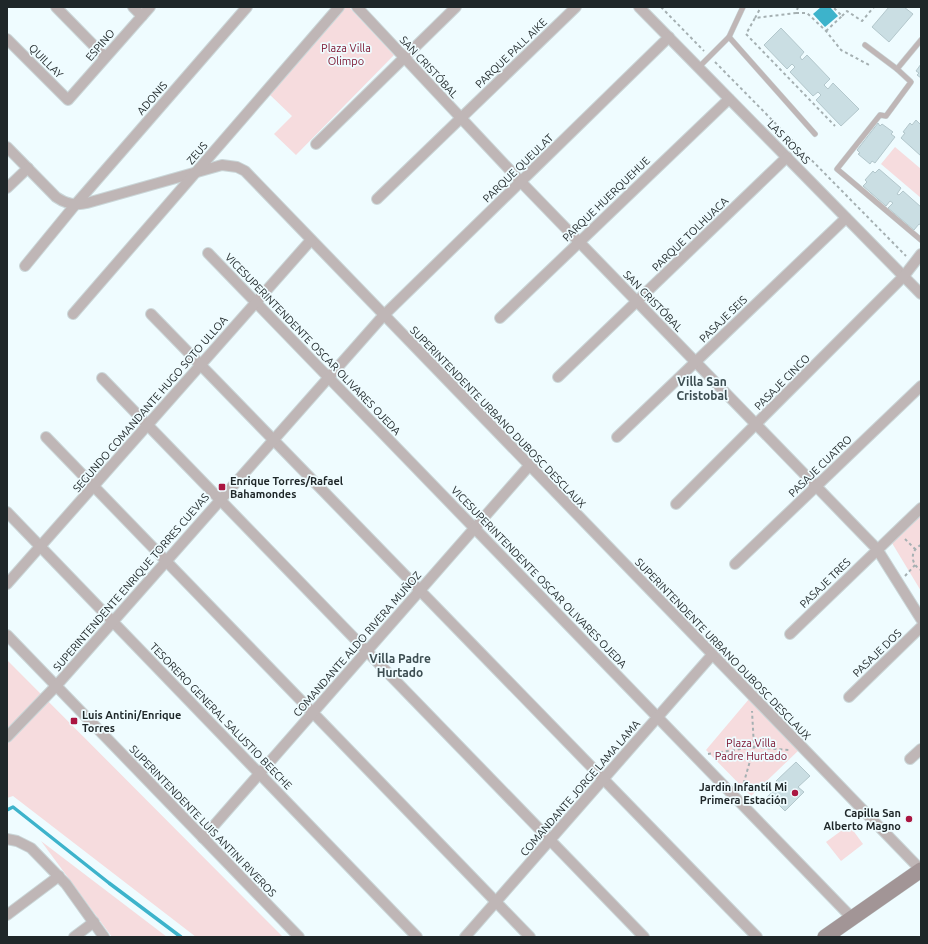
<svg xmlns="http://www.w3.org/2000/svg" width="928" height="944" viewBox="0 0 928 944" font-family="Ubuntu,sans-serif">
	<rect width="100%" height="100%" fill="#effcff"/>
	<g fill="#f6dcde">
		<polygon points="342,7 349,7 394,55 296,155 274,134 292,116 268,93"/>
		<polygon points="895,147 921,169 921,198 881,164"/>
		<polygon points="921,514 921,591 892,543"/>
		<polygon points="7,660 283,937 196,937 13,796 7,798"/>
		<polygon points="749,699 800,749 751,796 706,750"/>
		<polygon points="849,825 863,844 841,861 826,842"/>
		<polygon points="41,841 167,937 112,937"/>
	</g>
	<polygon fill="#3db3cb" points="821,7 830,7 838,16 825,27 813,14"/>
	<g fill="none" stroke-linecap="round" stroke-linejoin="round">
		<polyline stroke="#3db3cb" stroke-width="3.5" points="7,810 13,807 109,883 181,937"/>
	</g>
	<g fill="#cadee3" stroke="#b3c7cc">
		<polygon points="889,7 904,7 913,14 889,42 872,27"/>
		<polygon points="781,28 804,52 800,57 802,60 807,55 830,79 824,85 828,89 833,83 859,109 841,126 816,100 821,95 818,92 813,96 790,72 795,67 792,64 787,69 764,45"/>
		<polygon points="921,64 921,78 917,75 919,73 916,71"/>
		<polygon points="916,120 921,125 921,156 901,138 905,133 903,132 910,123 912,125"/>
		<polygon points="878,123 880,126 882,124 893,132 891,134 895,137 875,163 872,161 870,164 858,154 860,153 857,150"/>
		<polygon points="879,169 901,188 897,194 899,195 903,191 921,207 921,225 919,224 914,230 888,208 893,203 890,201 886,206 863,186 867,182 865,180 873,171 875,173"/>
		<polygon points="796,762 810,776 798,787 804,792 785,811 776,802 772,806 765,799 780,785 776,781"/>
	</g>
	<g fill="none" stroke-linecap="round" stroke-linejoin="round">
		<g stroke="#cad6d8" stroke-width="6">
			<g id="lane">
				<polyline points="729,37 815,134"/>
				<polyline points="921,40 897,69 911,82 886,116 880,115 837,169 921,240"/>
				<polyline points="865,45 897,69"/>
				<polyline points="699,67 729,37 743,7"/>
			</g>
		</g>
		<g stroke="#cad6d8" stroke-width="12">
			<g id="street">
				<polyline points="56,7 105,57"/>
				<polyline points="133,7 142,16"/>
				<polyline points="357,7 521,182 877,549 921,619"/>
				<polyline points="639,7 921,294"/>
				<polyline points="7,39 68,100 150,7"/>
				<polyline points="316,144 456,7"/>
				<path d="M7 147 56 197C66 204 75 206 87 203L222 165 237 167 245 171 921 870"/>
				<polyline points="7,188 28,168"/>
				<polyline points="377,199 576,7"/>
				<polyline points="208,253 852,918"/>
				<polyline points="25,266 75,205 247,7"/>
				<polyline points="73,314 339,7"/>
				<polyline points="151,314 757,937"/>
				<polyline points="500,318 729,99"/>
				<polyline points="558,377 787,157"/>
				<polyline points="102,378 644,937"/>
				<polyline points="46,437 530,937"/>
				<polyline points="617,437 846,218"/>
				<polyline points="676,504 904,276 921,254"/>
				<polyline points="7,512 417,937"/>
				<polyline points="735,564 921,386"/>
				<polyline points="7,584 311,240"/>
				<polyline points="790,634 921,508"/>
				<polyline points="7,635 299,937"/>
				<polyline points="849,697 921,627"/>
				<polyline points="7,737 56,686 383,316 669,37"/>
				<polyline points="910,759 921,749"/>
				<polyline points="203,838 529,466"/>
				<polyline points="7,839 17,841 31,848 66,884 104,937"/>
				<polyline points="7,915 59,876"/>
				<polyline points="74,937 94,922"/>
				<polyline points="465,937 712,655"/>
			</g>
		</g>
		<g stroke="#cad6d8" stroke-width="16">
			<polyline id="secondary" points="825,937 921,870"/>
		</g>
		<g stroke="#a5b0b2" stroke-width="2" stroke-dasharray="3 3" stroke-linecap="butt">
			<polyline points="661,7 704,51"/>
			<polyline points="798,7 796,13 755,18 746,34 835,126"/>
			<polyline points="796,13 807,13 826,31 841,50 871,66"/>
			<polyline points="842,16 847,11 862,21 874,7"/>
			<polyline points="755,18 761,7"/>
			<polyline points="826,31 842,16 833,7"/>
			<polyline points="715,62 906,256"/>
			<polyline points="905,539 915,549"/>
			<path d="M921 545C910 550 910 564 921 570"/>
			<polyline points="905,576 915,565"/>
			<polyline points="708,754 754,747 789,750"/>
			<polyline points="742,789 754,747 752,711"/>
		</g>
		<use href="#lane" stroke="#bfb6b6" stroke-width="5"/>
		<use href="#street" stroke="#bfb6b6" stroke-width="10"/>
		<use href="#secondary" stroke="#a29596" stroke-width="15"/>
	</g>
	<g fill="#aa1541" stroke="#effcff" stroke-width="1.5">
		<rect x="218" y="483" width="8" height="8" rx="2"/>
		<rect x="70" y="717" width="8" height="8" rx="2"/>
		<circle cx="795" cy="793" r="4"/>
		<circle cx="909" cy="819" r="4"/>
	</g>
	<g text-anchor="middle" stroke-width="3.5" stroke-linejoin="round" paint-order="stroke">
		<g font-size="11" fill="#1f2729" stroke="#effcff">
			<text transform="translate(100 45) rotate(-49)" y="4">ESPINO</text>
			<text transform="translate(511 53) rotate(-44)" y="4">PARQUE PALL AIKE</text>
			<text transform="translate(46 61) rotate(45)" y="4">QUILLAY</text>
			<text transform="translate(429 67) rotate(47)" y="4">SAN CRISTÓBAL</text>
			<text transform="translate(152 98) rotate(-49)" y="4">ADONIS</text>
			<text transform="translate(789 142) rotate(46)" y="4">LAS ROSAS</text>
			<text transform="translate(197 153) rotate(-49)" y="4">ZEUS</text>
			<text transform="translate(518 168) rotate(-44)" y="4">PARQUE QUEULAT</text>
			<text transform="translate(606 199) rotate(-44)" y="4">PARQUE HUERQUEHUE</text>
			<text transform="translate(690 234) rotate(-44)" y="4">PARQUE TOLHUACA</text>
			<text transform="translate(653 301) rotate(46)" y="4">SAN CRISTÓBAL</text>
			<text transform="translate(723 319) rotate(-44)" y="4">PASAJE SEIS</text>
			<text transform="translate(313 344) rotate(46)" y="4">VICESUPERINTENDENTE OSCAR OLIVARES OJEDA</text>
			<text transform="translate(782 382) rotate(-45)" y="4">PASAJE CINCO</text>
			<text transform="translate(150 404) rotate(-49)" y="4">SEGUNDO COMANDANTE HUGO SOTO ULLOA</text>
			<text transform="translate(498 417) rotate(46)" y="4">SUPERINTENDENTE URBANO DUBOSC DESCLAUX</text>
			<text transform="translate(820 466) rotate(-44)" y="4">PASAJE CUATRO</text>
			<text transform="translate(539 577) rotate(46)" y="4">VICESUPERINTENDENTE OSCAR OLIVARES OJEDA</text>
			<text transform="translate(131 582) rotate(-49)" y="4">SUPERINTENDENTE ENRIQUE TORRES CUEVAS</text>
			<text transform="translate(825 583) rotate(-44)" y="4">PASAJE TRES</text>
			<text transform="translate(357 644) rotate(-49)" y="4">COMANDANTE ALDO RIVERA MUÑOZ</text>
			<text transform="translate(723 649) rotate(46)" y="4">SUPERINTENDENTE URBANO DUBOSC DESCLAUX</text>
			<text transform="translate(877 653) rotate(-44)" y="4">PASAJE DOS</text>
			<text transform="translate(221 716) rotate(46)" y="4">TESORERO GENERAL SALUSTIO BEECHE</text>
			<text transform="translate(580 788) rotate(-49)" y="4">COMANDANTE JORGE LAMA LAMA</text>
			<text transform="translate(203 821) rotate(46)" y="4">SUPERINTENDENTE LUIS ANTINI RIVEROS</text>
		</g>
		<g font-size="11" fill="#7a112d" stroke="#effcff">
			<text x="346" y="52">Plaza Villa<tspan x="346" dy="13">Olimpo</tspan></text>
			<text x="751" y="747">Plaza Villa<tspan x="751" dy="13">Padre Hurtado</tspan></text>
		</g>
		<g font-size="11" font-weight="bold" fill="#1f2729" stroke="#effcff" text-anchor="start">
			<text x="230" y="485">Enrique Torres/Rafael<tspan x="230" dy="13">Bahamondes</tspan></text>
			<text x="82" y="719">Luis Antini/Enrique<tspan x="82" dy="13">Torres</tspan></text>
			<text x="787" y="791" text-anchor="end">Jardin Infantíl Mi<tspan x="787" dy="13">Primera Estación</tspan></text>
			<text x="901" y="817" text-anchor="end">Capilla San<tspan x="901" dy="13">Alberto Magno</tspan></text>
		</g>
		<g font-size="12" font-weight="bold" fill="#3d4e52" stroke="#effcff">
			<text x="702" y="386">Villa San<tspan x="702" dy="14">Cristobal</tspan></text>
			<text x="400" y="663">Villa Padre<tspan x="400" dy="14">Hurtado</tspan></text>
		</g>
	</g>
	<rect width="928" height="944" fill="none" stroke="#1f2729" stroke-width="16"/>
</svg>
